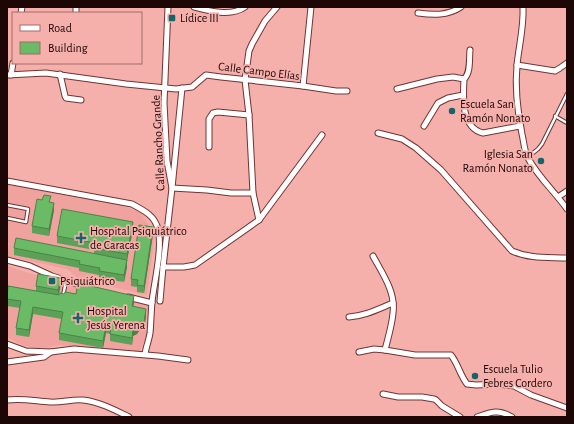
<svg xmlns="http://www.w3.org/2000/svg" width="574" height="424" viewBox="0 0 574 424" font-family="'Alegreya Sans',sans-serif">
	<rect width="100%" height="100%" fill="#f6b0ac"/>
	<g fill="#efa29e">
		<polygon points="7,183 110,201 140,212 155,234 147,295 79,279 67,269 7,256 7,251 9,243 7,242"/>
		<polygon points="7,266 61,283 148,305 148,332 139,354 60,345 41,349 22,345 7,337"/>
	</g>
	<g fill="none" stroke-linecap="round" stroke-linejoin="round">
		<g stroke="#6f3433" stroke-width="4.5">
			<g id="lane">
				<polyline points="555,116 567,123"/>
				<polyline points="528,157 538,149 542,144 567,94"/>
				<polyline points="7,205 28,209 26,222 7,218"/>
				<polyline points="63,296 66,281"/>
			</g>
		</g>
		<g stroke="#6f3433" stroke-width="7">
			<g id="street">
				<polyline points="76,7 76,13"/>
				<path d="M194 7C209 11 231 17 245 7"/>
				<path d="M523 7C524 27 519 45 517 65 515 86 518 114 522 134 524 142 524 151 528 158 538 177 555 192 567 209"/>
				<polyline points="21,13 22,7"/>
				<path d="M418 13C433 15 447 16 461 7"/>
				<path d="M470 50C469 59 471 73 464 79 463 97 461 128 483 133L520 126"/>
				<polyline points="517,65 555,71 560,68 567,63"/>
				<polyline points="60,74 65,96 66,98 81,100"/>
				<polyline points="7,75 46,73 126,84 176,89 192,87 206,75 221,77 303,86 336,91 347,91"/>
				<polyline points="11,75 13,63"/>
				<polyline points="303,86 311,7"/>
				<polyline points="182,88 172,188 207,190 231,193 253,193"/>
				<polyline points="397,89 437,79 453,77 464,79"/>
				<polyline points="424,126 438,103 448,98 463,95"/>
				<path d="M378 133 402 139 416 148 441 170 512 251C530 259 548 257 567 258"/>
				<polyline points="209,147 209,119 213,113 218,112 249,115"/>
				<path d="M7 181 132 204C142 210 153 214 157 226 164 245 154 282 152 302 151 313 151 323 150 333 149 340 146 347 145 354"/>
				<polyline points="558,197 567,191"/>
				<polyline points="259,220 253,193 249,115 245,80 249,51 252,44 265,21 277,7"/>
				<path d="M373 256C382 273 396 292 393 313 392 325 388 338 385 350"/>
				<polyline points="7,260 30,266 52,276 83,286"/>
				<polyline points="163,267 184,267 195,265 259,220 322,135"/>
				<polyline points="128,297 152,303"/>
				<polyline points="160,301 163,267 172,188 167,161 164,103 168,7"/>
				<path d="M349 317C365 316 378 309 393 303"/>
				<polyline points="7,344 26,351 51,352 74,349 158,356 188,360"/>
				<path d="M359 352 374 349 385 350 415 355H451C458 364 460 375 467 384L476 385 498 384 514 386 531 395 567 408"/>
				<polyline points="7,362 44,357 51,352"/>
				<polyline points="383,394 398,397 422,397 434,399 436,400 442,406 460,417"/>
				<path d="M7 400C22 398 35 401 50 402 61 403 72 399 83 400 100 402 115 410 129 417"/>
				<path d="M477 417C491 412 498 409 512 417"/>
			</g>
		</g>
		<use href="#lane" stroke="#fff" stroke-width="2.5"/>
		<use href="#street" stroke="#fff" stroke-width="5"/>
	</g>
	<g fill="#5ca158">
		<polygon points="51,203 54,210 49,236 32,233 32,226"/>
		<polygon points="133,229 127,260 127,267 124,282 99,278 99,275 79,271 79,268 14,255 14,248 94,254 94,250 57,243 57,236"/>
		<polygon points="153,234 144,293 137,292 137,287 131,286 131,279"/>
		<polygon points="61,284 59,295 64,294 76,294 134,303 133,306 146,316 144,329 141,328 137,334 133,336 132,345 110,341 110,334 106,333 103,348 59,340 59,333 62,319 33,314 29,337 16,335 16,328 20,308 7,306 7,294 36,291 36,286"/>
	</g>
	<g fill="#4b8347">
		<polygon points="54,203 54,210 49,236 49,229"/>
		<polygon points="133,222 133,229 127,261 127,254"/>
		<polygon points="153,227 153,234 144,293 144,286"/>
		<polygon points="127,260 127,267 124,282 124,275"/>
		<polygon points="61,278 61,284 58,296 58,290"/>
		<polygon points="134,296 134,303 132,313 132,306"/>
		<polygon points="33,307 33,314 29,337 29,330"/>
		<polygon points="146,309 146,316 144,329 144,322"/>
		<polygon points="141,321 141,328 137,334 133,336 132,345 132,338 133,329"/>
		<polygon points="106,326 106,333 103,348 103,341"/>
	</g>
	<g fill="#6bbb66" stroke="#4b8347">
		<polygon points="44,195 51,196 49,202 54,203 49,229 32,226 37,199 42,200"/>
		<polygon points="62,209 133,222 127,254 94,248 95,243 57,236"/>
		<polygon points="139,225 153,227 144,286 137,285 138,280 131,279"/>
		<polygon points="16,238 127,260 124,275 99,271 100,268 79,264 80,261 14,248"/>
		<polygon points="38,274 61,278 58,290 36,286"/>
		<polygon points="78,283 134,296 132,306 146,309 144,322 141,321 137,327 133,329 132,338 110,334 111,327 106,326 103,341 59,333 63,312 33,307 29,330 16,328 21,301 7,299 8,286 59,295 60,293 64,294 65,292 76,294"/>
	</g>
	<g fill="#156469" stroke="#f6b0ac" stroke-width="1.5">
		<rect x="168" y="14" width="8" height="8" rx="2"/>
		<circle cx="452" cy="111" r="4"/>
		<circle cx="541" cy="161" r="4"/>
		<path d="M79 232h4v4h4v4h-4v4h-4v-4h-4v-4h4z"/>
		<rect x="48" y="277" width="8" height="8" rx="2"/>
		<path d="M76 312h4v4h4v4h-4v4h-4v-4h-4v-4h4z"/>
		<circle cx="475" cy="376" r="4"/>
	</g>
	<g text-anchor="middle" stroke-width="3.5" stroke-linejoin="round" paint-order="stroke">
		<g font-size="12" fill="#1c0606" stroke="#f6b0ac" text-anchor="start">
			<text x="180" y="22">Lídice III</text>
			<text x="460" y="108">Escuela San<tspan x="460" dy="14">Ramón Nonato</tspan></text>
			<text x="533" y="158" text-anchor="end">Iglesia San<tspan x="533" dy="14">Ramón Nonato</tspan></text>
			<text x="90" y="235">Hospital Psiquiátrico<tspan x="90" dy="14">de Caracas</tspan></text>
			<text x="60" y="285">Psiquiátrico</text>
			<text x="87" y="315">Hospital<tspan x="87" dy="14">Jesús Yerena</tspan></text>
			<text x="483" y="373">Escuela Tulio<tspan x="483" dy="14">Febres Cordero</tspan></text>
		</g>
		<g font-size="12" fill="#1c0606" stroke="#f6b0ac">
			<text transform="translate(259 71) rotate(7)" y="4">Calle Campo Elías</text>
			<text transform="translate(158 143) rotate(-93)" y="4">Calle Rancho Grande</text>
		</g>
	</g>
	<rect width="574" height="424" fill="none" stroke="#1c0606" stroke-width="16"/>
	<rect x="12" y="12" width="130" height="52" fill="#f6b0ac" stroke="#9f6c6a"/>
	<rect x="20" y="25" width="20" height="6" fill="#ffffff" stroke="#9f6c6a"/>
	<text x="48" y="32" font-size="12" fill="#1c0606">Road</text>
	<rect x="20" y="42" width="20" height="12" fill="#6bbb66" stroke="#9f6c6a"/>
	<text x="48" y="52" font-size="12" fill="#1c0606">Building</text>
</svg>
